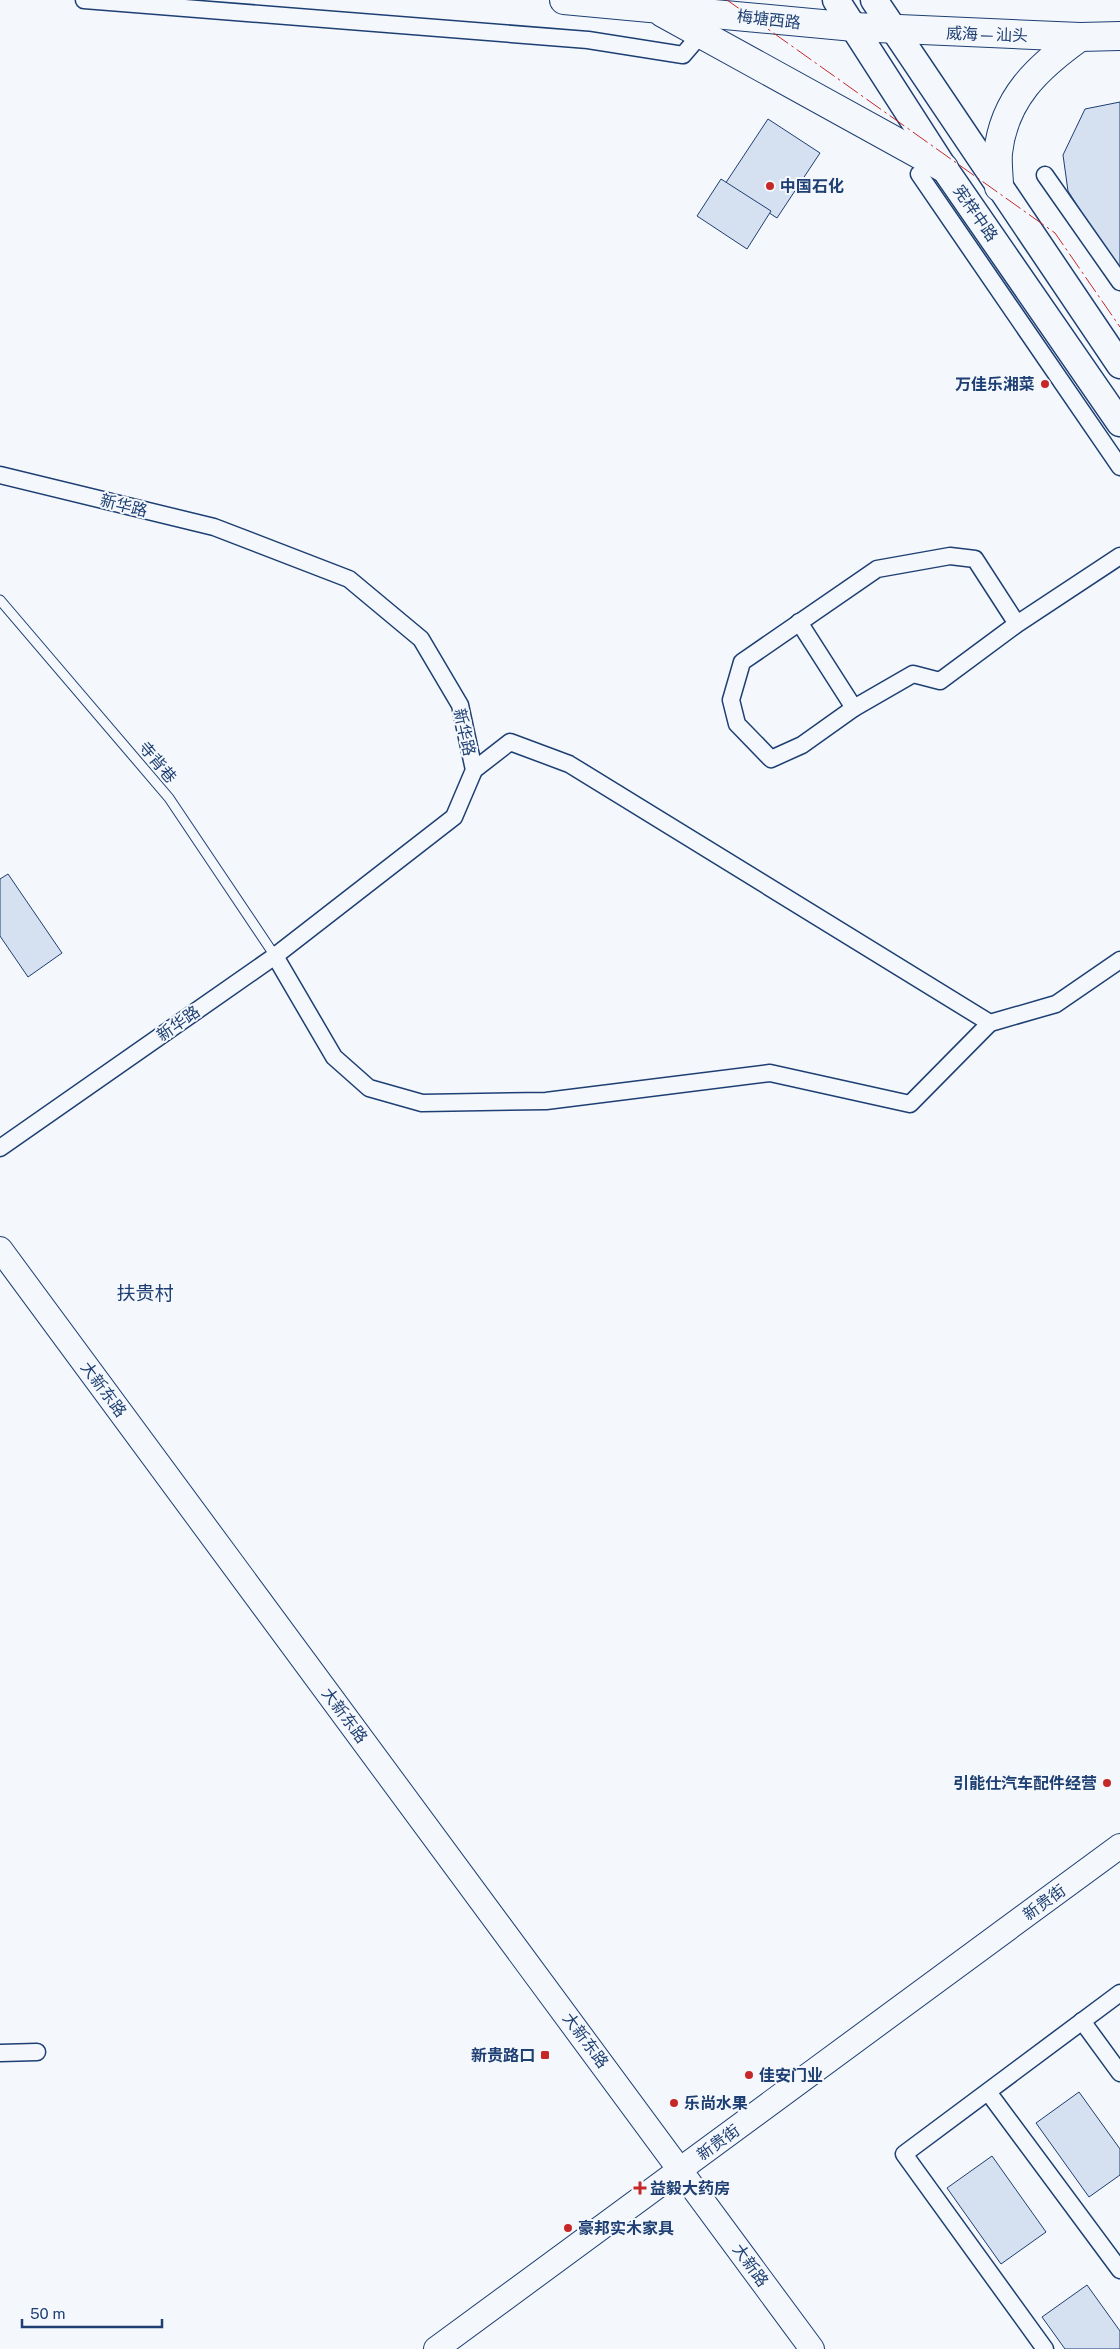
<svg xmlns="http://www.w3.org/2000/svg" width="1120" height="2349" viewBox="0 0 1120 2349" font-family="'Public Sans','Noto Sans SC',sans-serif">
	<rect width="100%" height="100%" fill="#f4f7fb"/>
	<g fill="#d5e0f0" stroke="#1d3f73">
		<polygon points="1120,102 1120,273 1068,191 1063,155 1085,109"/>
		<polygon points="768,119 820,153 777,218 725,184"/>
		<polygon points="721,179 771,211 747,249 697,216"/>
		<polygon points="8,874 62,953 28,977 0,936 0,879"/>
		<polygon points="1079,2092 1120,2149 1120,2175 1089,2197 1036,2123"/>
		<polygon points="992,2156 1046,2232 1001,2264 947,2188"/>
		<polygon points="1087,2285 1120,2331 1120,2349 1065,2349 1042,2317"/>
	</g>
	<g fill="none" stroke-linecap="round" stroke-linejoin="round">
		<g stroke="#1d3f73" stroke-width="11">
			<polyline id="lane" points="0,600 169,798 275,956"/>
		</g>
		<g stroke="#1d3f73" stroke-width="19">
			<g id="street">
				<polyline points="84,0 588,40 683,55 701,34"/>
				<polyline points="919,174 1120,467"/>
				<polyline points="1045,175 1120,282"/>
				<polyline points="0,475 214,527 349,579 421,639 460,705 474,770 454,817 275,956 0,1148"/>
				<polyline points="799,622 854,708"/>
				<polyline points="1017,624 975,559 950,556 877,569 742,662 731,700 737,724 771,759 802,745 854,708 913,674 940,681 1017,624 1120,556"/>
				<polyline points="474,770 510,742 569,764 990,1023"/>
				<polyline points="275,956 334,1057 369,1088 422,1103 546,1101 770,1073 910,1104 990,1023 1056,1004 1120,960"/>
				<polyline points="1082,2021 1120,2073"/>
				<polyline points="0,2053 37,2052"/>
				<polyline points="988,2092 1120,2270"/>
				<polyline points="1045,2349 904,2154 1120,1993"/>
			</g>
		</g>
		<g stroke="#1d3f73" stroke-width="26">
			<g id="secondary">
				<polyline points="0,1249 812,2349"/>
				<polyline points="436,2349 1120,1846"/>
			</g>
		</g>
		<g stroke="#1d3f73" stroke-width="29">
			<g id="primary">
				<polyline points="836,0 944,168 1120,423"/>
				<polyline points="874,0 1120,365"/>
			</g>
		</g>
		<g stroke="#1d3f73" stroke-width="30">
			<g id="highway">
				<polyline points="564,0 854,27 1080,37 1120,36"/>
				<polyline points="663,13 944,168"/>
				<path d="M999 187C999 176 997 164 998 153 1004 98 1038 67 1080 37"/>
			</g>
		</g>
		<use href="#lane" stroke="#f4f7fb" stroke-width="9"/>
		<use href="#street" stroke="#f4f7fb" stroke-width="16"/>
		<use href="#secondary" stroke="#f4f7fb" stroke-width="24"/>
		<use href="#primary" stroke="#f4f7fb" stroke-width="26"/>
		<use href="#highway" stroke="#f4f7fb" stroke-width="28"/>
		<polyline stroke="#c62828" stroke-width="1" stroke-dasharray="18 4 2.5 4" stroke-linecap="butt" points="727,0 1055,233 1120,327"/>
	</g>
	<g fill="#c62828" stroke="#f4f7fb" stroke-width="2">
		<circle cx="770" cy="186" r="5"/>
		<circle cx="1045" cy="384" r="5"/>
		<circle cx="1107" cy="1783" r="5"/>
		<rect x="540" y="2050" width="10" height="10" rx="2.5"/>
		<circle cx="749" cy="2075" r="5"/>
		<circle cx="674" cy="2103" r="5"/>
		<path d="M637.5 2180.5h5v5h5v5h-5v5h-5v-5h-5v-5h5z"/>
		<circle cx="568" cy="2228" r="5"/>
	</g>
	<g text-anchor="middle" stroke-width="4" stroke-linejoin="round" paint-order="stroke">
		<g font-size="16" fill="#1d3f73" stroke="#f4f7fb">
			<text transform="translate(769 19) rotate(6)" y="6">梅塘西路</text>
			<text transform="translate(987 34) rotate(2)" y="6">威海—汕头</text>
			<text transform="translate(976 213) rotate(55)" y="6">宪梓中路</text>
			<text transform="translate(124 505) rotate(14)" y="6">新华路</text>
			<text transform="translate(465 732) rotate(77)" y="6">新华路</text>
			<text transform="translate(158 762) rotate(50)" y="6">寺背巷</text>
			<text transform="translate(178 1023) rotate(-35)" y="6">新华路</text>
			<text transform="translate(104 1389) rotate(53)" y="6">大新东路</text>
			<text transform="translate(345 1715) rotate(53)" y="6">大新东路</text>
			<text transform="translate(1044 1902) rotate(-36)" y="6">新贵街</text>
			<text transform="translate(586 2040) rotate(53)" y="6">大新东路</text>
			<text transform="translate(718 2142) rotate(-36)" y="6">新贵街</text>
			<text transform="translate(751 2265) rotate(54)" y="6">大新路</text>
		</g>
		<g font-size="16" font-weight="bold" fill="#1d3f73" stroke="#f4f7fb" text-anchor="start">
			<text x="780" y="192">中国石化</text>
			<text x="1035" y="390" text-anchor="end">万佳乐湘菜</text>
			<text x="1097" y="1789" text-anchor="end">引能仕汽车配件经营</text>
			<text x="535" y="2061" text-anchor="end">新贵路口</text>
			<text x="759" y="2081">佳安门业</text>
			<text x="684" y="2109">乐尚水果</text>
			<text x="650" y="2194">益毅大药房</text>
			<text x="578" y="2234">豪邦实木家具</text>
		</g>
		<g font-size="19" fill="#1d3f73" stroke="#f4f7fb">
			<text x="145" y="1300">扶贵村</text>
		</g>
	</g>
	<path d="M22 2319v8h140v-8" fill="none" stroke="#1d3f73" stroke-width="2.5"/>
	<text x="30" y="2319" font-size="15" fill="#1d3f73" stroke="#f4f7fb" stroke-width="4" paint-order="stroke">50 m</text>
</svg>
